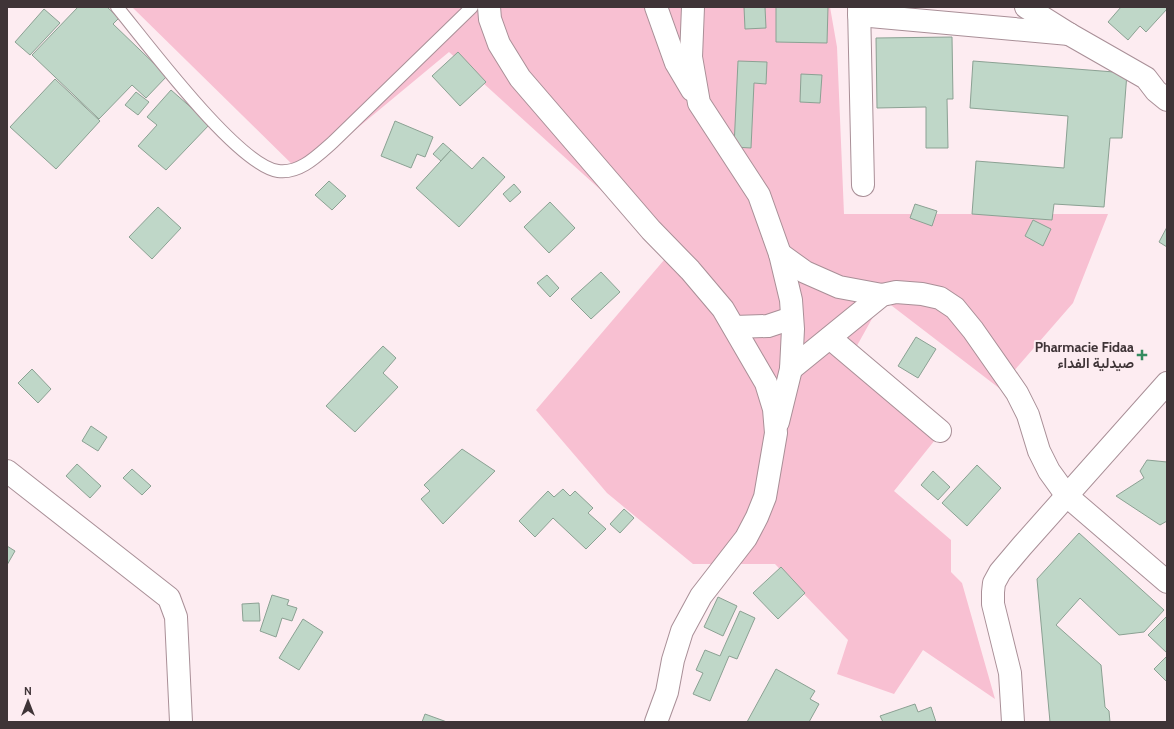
<svg xmlns="http://www.w3.org/2000/svg" width="1174" height="729" viewBox="0 0 1174 729" font-family="Cabin,Vazirmatn,sans-serif">
	<rect width="100%" height="100%" fill="#fdecf1"/>
	<polygon fill="#f8c0d2" points="132,7 830,7 837,47 844,214 1108,214 1073,303 999,388 883,299 854,351 943,430 894,491 951,540 951,572 962,583 995,699 923,650 894,694 837,674 848,640 775,564 693,564 607,493 536,410 670,253 449,52 302,174"/>
	<g fill="#bfd7c8" stroke="#8ba193">
		<polygon points="78,7 107,7 119,18 113,24 167,76 146,98 132,85 99,119 32,55"/>
		<polygon points="744,7 765,7 766,28 745,29"/>
		<polygon points="776,7 828,7 827,43 776,42"/>
		<polygon points="1121,7 1167,7 1167,9 1146,32 1140,26 1128,40 1108,22"/>
		<polygon points="44,9 60,23 30,55 15,42"/>
		<polygon points="952,37 953,99 947,99 948,148 926,148 926,107 877,108 876,38"/>
		<polygon points="458,52 486,82 460,106 432,76"/>
		<polygon points="738,61 767,62 766,84 754,83 751,148 734,147"/>
		<polygon points="973,61 1127,73 1122,138 1110,138 1104,207 1054,204 1052,220 972,214 976,161 1064,168 1068,116 970,108"/>
		<polygon points="801,74 822,75 820,103 800,102"/>
		<polygon points="55,79 100,121 56,169 10,127"/>
		<polygon points="171,90 210,124 166,170 138,146 157,125 147,117"/>
		<polygon points="136,92 149,102 138,115 125,105"/>
		<polygon points="395,121 433,137 425,157 417,154 411,168 381,156"/>
		<polygon points="443,143 451,150 441,161 433,154"/>
		<polygon points="451,150 472,169 483,157 505,177 459,227 416,188"/>
		<polygon points="329,181 346,196 332,210 315,195"/>
		<polygon points="514,184 521,192 510,202 503,194"/>
		<polygon points="550,202 575,228 549,253 524,227"/>
		<polygon points="915,204 937,211 932,226 910,218"/>
		<polygon points="158,207 181,228 152,259 129,237"/>
		<polygon points="1033,220 1051,229 1043,246 1025,236"/>
		<polygon points="1167,227 1167,247 1159,242"/>
		<polygon points="601,272 620,292 591,319 571,299"/>
		<polygon points="547,275 559,288 550,297 537,283"/>
		<polygon points="916,337 936,349 918,378 898,366"/>
		<polygon points="383,346 396,358 383,373 398,387 355,432 326,406"/>
		<polygon points="32,369 51,389 38,403 18,383"/>
		<polygon points="91,426 107,437 98,451 82,441"/>
		<polygon points="462,449 495,471 443,524 421,499 430,491 424,485"/>
		<polygon points="1147,460 1167,462 1167,521 1160,525 1116,496 1144,478 1140,471"/>
		<polygon points="77,464 101,486 90,498 66,476"/>
		<polygon points="977,465 1001,488 967,526 942,503"/>
		<polygon points="132,469 151,486 142,495 123,478"/>
		<polygon points="933,471 950,487 938,500 921,485"/>
		<polygon points="563,489 570,496 575,491 593,508 588,513 606,529 586,549 553,518 535,537 519,521 548,491 554,497"/>
		<polygon points="624,509 634,518 620,533 610,524"/>
		<polygon points="1079,533 1164,610 1144,632 1119,635 1080,598 1056,625 1101,665 1105,707 1109,711 1110,722 1050,722 1037,579"/>
		<polygon points="7,546 15,551 7,565"/>
		<polygon points="781,567 805,593 778,619 753,593"/>
		<polygon points="272,595 289,600 287,605 297,608 292,621 282,618 276,637 260,631"/>
		<polygon points="718,597 737,606 723,636 704,627"/>
		<polygon points="259,603 260,621 243,621 242,604"/>
		<polygon points="740,611 755,618 737,659 729,656 710,701 693,694 703,673 696,670 705,650 720,656"/>
		<polygon points="1167,616 1167,653 1148,635"/>
		<polygon points="303,619 323,632 299,670 279,658"/>
		<polygon points="1167,656 1167,682 1154,669"/>
		<polygon points="776,669 815,691 810,699 819,704 809,722 747,722"/>
		<polygon points="915,704 918,712 931,707 936,722 883,722 880,716"/>
		<polygon points="425,714 447,722 422,722"/>
	</g>
	<g fill="none" stroke-linecap="round" stroke-linejoin="round">
		<g stroke="#a98f97" stroke-width="14">
			<path id="lane" d="M117 7C146 42 237 165 278 171 300 174 318 155 333 142L472 7"/>
		</g>
		<g stroke="#a98f97" stroke-width="24">
			<g id="street">
				<polyline points="489,7 490,19 499,44 520,78 651,230 690,270 723,309 766,383 774,409 776,433 765,497 757,517 746,538 701,596 682,631 673,660 667,692 656,722"/>
				<polyline points="656,7 676,63 692,90"/>
				<polyline points="693,7 691,57 699,103 759,195 780,254 791,300 793,329 791,369 778,422"/>
				<polyline points="859,7 863,185"/>
				<polyline points="1026,7 1069,34 1146,78 1156,91 1167,100"/>
				<polyline points="859,15 1069,34"/>
				<polyline points="780,254 805,272 839,287 882,295"/>
				<polyline points="734,327 768,326 792,318"/>
				<polyline points="830,338 940,431"/>
				<polyline points="791,369 882,295 896,292 922,294 940,298 955,308 973,330 1017,393 1028,415 1039,451 1049,471 1067,496 1167,582"/>
				<polyline points="7,471 169,598 176,617 181,722"/>
				<polyline points="1013,722 1010,673 993,604 993,592 994,583 1000,572 1022,546 1167,383"/>
			</g>
		</g>
		<use href="#lane" stroke="#fff" stroke-width="12"/>
		<use href="#street" stroke="#fff" stroke-width="22"/>
	</g>
	<path fill="#348b5f" stroke="#fdecf1" stroke-width="1.5" d="M1140 349h4v4h4v4h-4v4h-4v-4h-4v-4h4z"/>
	<g text-anchor="middle" stroke-width="4" stroke-linejoin="round" paint-order="stroke">
		<g font-size="14" font-weight="bold" fill="#3f3437" stroke="#fdecf1" text-anchor="end">
			<text x="1134" y="352">Pharmacie Fidaa<tspan x="1134" dy="16">صيدلية الفداء</tspan></text>
		</g>
	</g>
	<rect width="1174" height="729" fill="none" stroke="#3f3437" stroke-width="16"/>
	<g transform="translate(28 701)" stroke="#fdecf1" stroke-width="3" paint-order="stroke">
	<path d="M0-3L7 15L0 10L-7 15Z" fill="#3f3437"/>
	<text y="-6" font-size="11" font-weight="bold" text-anchor="middle" fill="#3f3437">N</text>
	</g>
</svg>
